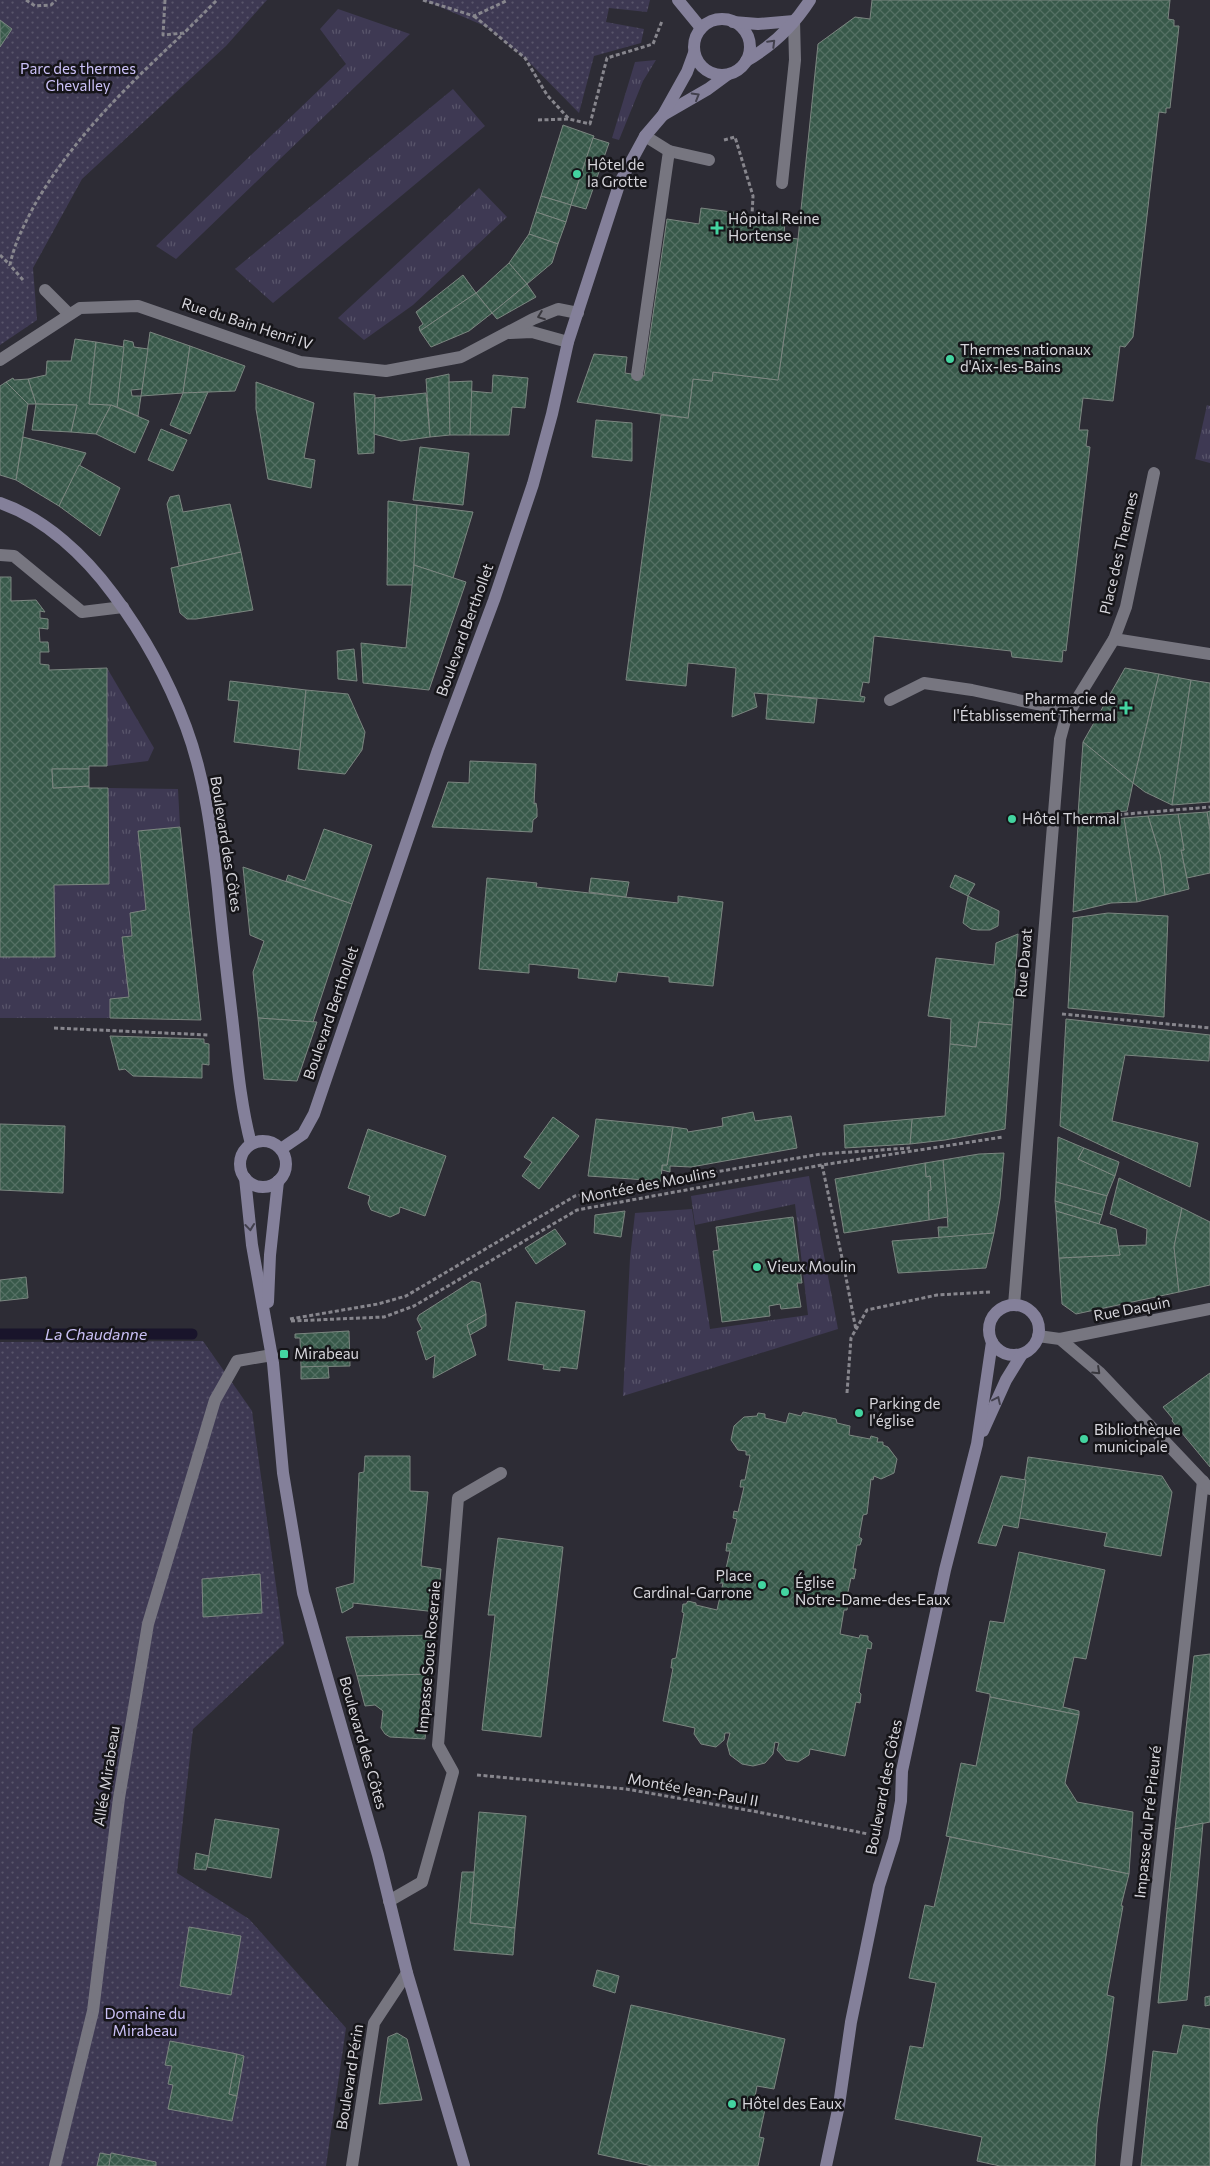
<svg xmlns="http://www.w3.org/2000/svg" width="1210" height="2166" viewBox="0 0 1210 2166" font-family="Commissioner,sans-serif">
	<defs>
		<pattern id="grass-tufts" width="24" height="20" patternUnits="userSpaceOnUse" patternTransform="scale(1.25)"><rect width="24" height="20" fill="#3e3953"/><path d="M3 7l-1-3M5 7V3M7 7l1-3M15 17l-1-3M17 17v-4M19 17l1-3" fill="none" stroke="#59556b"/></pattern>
		<pattern id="park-dots" width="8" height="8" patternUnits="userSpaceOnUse" patternTransform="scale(1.25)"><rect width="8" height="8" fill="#3e3953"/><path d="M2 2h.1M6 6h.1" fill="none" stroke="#59556b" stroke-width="1.8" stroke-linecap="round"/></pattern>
		<pattern id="building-cross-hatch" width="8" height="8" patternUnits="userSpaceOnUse" patternTransform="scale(1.25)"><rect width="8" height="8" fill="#38594a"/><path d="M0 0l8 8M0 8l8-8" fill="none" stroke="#547064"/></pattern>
	</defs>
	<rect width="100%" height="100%" fill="#2d2c35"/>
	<g fill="url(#grass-tufts)">
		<polygon points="338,9 410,34 176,259 156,246 346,64 320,29"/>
		<polygon points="656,60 643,81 619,140 612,138 635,62"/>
		<polygon points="453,89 485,126 273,303 235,269"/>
		<polygon points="479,188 507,217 413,305 364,340 338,318"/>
		<polygon points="1207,405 1210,406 1210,463 1195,459"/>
		<polygon points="107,668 154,748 148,761 107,766"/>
		<polygon points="108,788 178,789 180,827 138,831 146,910 130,913 132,936 122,937 129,997 110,999 110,1018 0,1018 0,957 55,957 54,885 109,884"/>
		<polygon points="809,1176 838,1329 623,1396 630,1258 635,1213 692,1209 710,1329 808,1315 795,1204 695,1225 691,1196"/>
	</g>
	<g fill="url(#park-dots)">
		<polygon points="0,0 267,0 226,46 82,179 33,268 37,320 0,345"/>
		<polygon points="424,0 650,0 647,12 609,8 606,22 644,29 641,43 594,56 579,113 525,58 487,27"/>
		<polygon points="203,1341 252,1411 284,1644 193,1729 177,1873 249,1919 346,2028 326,2166 0,2166 0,1342"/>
	</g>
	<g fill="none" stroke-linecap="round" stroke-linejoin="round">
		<polyline stroke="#19142b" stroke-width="11" points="0,1334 192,1334"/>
	</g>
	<g fill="url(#building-cross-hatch)" stroke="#7b8680">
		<polygon points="872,0 1170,0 1168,19 1174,20 1174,26 1179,26 1170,108 1166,108 1166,113 1159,112 1133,337 1125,347 1120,346 1113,401 1083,398 1079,430 1088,430 1086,446 1090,447 1066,651 1063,650 1062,662 1012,657 1011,651 874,636 869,683 863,682 860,696 865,697 864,702 754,693 757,707 732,717 736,668 688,663 686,686 626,680 661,415 688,418 693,379 712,381 713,372 778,380 798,239 818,44 855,17 870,19"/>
		<polygon points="0,20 12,29 0,47"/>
		<polygon points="563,125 594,136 571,205 541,196"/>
		<polygon points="593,138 609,143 586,209 571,205"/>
		<polygon points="541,196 571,205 566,222 536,212"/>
		<polygon points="701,208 785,219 784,237 798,239 778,380 713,372 712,381 693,379 688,418 577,402 594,354 627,357 625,373 644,376 667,219 699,224"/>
		<polygon points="536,212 566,222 558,244 529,234"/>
		<polygon points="529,234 558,244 552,263 527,284 509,263"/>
		<polygon points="509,263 527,284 492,313 476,293"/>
		<polygon points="463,275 476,293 420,331 419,327 423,324 416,312"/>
		<polygon points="527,284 536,297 497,319 492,313"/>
		<polygon points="476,293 492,313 469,331 431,347 420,331"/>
		<polygon points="150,332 190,346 183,393 141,396"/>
		<polygon points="75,339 96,342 89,404 111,405 96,434 71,432 77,405 36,404 28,379 46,375 47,361 71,361"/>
		<polygon points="124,340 133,342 134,347 148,349 142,389 131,390 132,396 141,396 138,416 117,407"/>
		<polygon points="96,342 124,347 117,407 111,405 89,404"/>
		<polygon points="190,346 245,366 235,391 183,393"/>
		<polygon points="449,374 450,435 430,437 426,379"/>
		<polygon points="493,375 528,378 525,408 512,407 509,435 470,435 471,391 492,393"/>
		<polygon points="13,378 14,380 28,379 36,404 28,404 6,382"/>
		<polygon points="472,381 470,435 450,435 449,382"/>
		<polygon points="6,382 28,404 16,480 0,475 0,386"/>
		<polygon points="256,382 314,403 304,458 315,460 311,488 268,479 256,409"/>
		<polygon points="208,392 190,434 170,425 183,393"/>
		<polygon points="354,393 375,395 374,453 358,454"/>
		<polygon points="426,393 430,437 401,441 374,434 375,398"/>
		<polygon points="36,404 77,405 71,432 32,430"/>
		<polygon points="111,405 149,421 135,453 96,434"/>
		<polygon points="596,420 632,423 632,461 592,457"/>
		<polygon points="161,429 187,440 173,471 148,460"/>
		<polygon points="23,437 86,453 59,506 16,480"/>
		<polygon points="420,447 469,453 463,505 413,500"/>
		<polygon points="79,465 120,488 100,536 59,506"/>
		<polygon points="179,495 183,512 230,504 241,552 179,566 167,504 170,497"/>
		<polygon points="388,501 417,505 413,585 387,585"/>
		<polygon points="417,505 473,512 453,578 414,565"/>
		<polygon points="241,552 253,610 196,619 187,619 180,613 171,568"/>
		<polygon points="414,565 466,582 429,690 363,683 361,643 406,648"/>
		<polygon points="0,577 11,577 11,601 36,600 45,612 40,611 40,618 48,619 48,629 39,628 40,642 48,642 49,652 40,652 40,664 49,665 49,670 107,668 107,766 89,766 89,769 52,769 53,788 89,786 89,788 108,788 109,884 54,885 55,957 0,957"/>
		<polygon points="354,649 357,681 338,679 337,651"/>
		<polygon points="1125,668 1159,674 1133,783 1083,742"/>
		<polygon points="1159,674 1191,680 1172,805 1145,792 1133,783"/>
		<polygon points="1191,680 1210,683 1210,802 1172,805"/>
		<polygon points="230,681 306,690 300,750 234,742 239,701 228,700"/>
		<polygon points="306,690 348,694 365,732 362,750 345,774 298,769"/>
		<polygon points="768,694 817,699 814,723 766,719"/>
		<polygon points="1083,742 1133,783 1127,811 1078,815"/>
		<polygon points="470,761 536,764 534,804 536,803 537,809 537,817 533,820 532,832 432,827 448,782 469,783"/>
		<polygon points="52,769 89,769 89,786 53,788"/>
		<polygon points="1210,811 1210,831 1207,812"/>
		<polygon points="1207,812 1210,831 1210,873 1187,878 1181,850 1184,850 1178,814"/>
		<polygon points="1178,814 1184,850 1181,850 1189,889 1165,895 1160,855 1148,816"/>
		<polygon points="1148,816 1160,855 1165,895 1137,902 1124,818"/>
		<polygon points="1124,818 1137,902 1111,903 1073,912 1078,825"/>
		<polygon points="180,827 201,1020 110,1018 110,999 129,997 122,937 132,936 130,913 146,910 138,831"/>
		<polygon points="324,829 372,845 352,904 286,881 288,875 305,881"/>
		<polygon points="243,867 352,904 313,1022 258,1018 253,972 264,941 250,935"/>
		<polygon points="955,875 975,884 968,896 950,887"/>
		<polygon points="487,878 537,883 536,887 678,903 678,896 723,902 713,986 669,982 669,977 618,972 616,982 578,978 579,969 529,964 529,973 479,969"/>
		<polygon points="591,878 629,882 626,897 589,892"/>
		<polygon points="968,896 999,911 998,926 990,930 978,930 971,929 963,923"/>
		<polygon points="1108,913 1168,916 1164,1017 1068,1008 1073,918"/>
		<polygon points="1018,934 1012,1025 979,1022 976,1047 950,1044 951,1019 928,1016 936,958 994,965 996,943"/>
		<polygon points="258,1018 317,1022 297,1081 264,1079"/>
		<polygon points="1066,1019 1210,1035 1209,1061 1125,1055 1112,1121 1198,1143 1190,1187 1060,1126"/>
		<polygon points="979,1022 1012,1025 1005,1129 945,1140 910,1144 912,1119 945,1116 950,1044 976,1047"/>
		<polygon points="110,1036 204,1039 204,1043 209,1044 209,1065 202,1064 202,1078 133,1076 125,1069 119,1070"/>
		<polygon points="753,1112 755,1121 791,1116 797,1148 691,1167 670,1166 670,1172 662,1170 662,1165 667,1165 673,1127 687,1129 688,1132 706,1129 723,1126 722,1118"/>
		<polygon points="553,1117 579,1136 539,1189 522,1176 532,1162 524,1157"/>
		<polygon points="596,1119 673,1127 667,1165 662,1165 661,1181 588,1176"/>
		<polygon points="912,1119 910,1144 845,1148 844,1125"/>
		<polygon points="0,1124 65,1126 63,1193 0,1190"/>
		<polygon points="368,1129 446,1156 425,1216 400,1207 399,1213 390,1217 371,1210 368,1203 370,1196 348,1188"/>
		<polygon points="1058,1137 1084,1148 1078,1159 1115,1176 1107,1196 1056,1182"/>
		<polygon points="1084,1148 1119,1162 1115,1176 1078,1159"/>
		<polygon points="1004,1153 1000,1199 994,1233 939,1238 938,1227 948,1227 943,1160 979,1154"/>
		<polygon points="943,1160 948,1217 929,1220 928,1191 931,1190 930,1176 926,1177 925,1163"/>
		<polygon points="925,1163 926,1177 930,1176 931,1190 928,1191 929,1220 844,1233 835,1179"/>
		<polygon points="1119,1178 1182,1208 1174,1247 1179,1292 1076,1314 1062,1304 1059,1258 1120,1255 1118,1246 1146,1245 1147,1229 1110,1214"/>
		<polygon points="1056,1182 1107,1196 1102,1215 1055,1201"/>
		<polygon points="1055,1201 1102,1215 1099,1224 1056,1211"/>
		<polygon points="1182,1208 1210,1222 1210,1285 1179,1292 1174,1247"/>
		<polygon points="625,1211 621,1237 594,1233 595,1215"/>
		<polygon points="1056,1211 1116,1229 1120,1255 1059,1258"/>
		<polygon points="793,1217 802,1283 797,1283 801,1307 781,1309 780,1304 769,1306 770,1316 722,1322 713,1251 719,1250 716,1227"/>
		<polygon points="555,1229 566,1244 536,1264 525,1248"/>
		<polygon points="994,1233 986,1268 898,1273 892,1241"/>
		<polygon points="26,1277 28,1298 0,1301 0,1280"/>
		<polygon points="472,1281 480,1283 486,1314 467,1325 476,1355 433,1378 435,1355 426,1360 417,1332 422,1329 417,1319 419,1315"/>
		<polygon points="516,1302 585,1311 577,1369 560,1367 560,1371 543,1369 544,1365 508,1360"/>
		<polygon points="486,1314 486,1326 470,1335 467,1325"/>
		<polygon points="349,1331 350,1366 301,1367 300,1338 295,1338 295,1334"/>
		<polygon points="328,1366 329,1378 301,1379 301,1367"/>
		<polygon points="1210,1373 1210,1467 1172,1421 1173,1419 1163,1407"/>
		<polygon points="803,1412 836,1419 837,1423 850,1426 849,1435 870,1439 871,1436 878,1438 877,1442 883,1442 883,1445 888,1447 897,1459 894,1473 881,1479 874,1476 873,1480 871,1479 867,1514 863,1515 859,1537 862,1539 860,1545 857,1545 853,1569 856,1569 854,1579 851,1578 846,1601 848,1601 847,1610 844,1610 840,1634 859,1638 860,1635 868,1636 868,1640 872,1643 871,1649 867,1648 859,1692 861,1694 860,1703 856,1702 845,1756 810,1749 809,1755 798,1762 786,1760 777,1750 779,1743 775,1742 773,1754 765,1763 753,1766 742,1764 730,1755 727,1744 730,1733 725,1733 724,1740 716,1747 701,1744 694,1734 695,1728 663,1721 673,1668 671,1668 672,1659 676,1658 684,1613 682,1612 683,1604 686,1604 688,1601 696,1603 696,1605 717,1610 723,1583 719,1583 720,1576 724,1577 730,1551 726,1551 727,1543 731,1544 737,1519 733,1518 734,1511 738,1512 744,1487 740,1487 741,1480 745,1480 750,1455 746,1455 746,1451 738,1450 731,1440 734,1426 744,1417 757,1416 758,1413 765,1414 765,1418 786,1423 789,1413 801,1416"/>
		<polygon points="365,1456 410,1456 410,1491 428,1492 421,1566 441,1569 437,1612 353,1603 353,1607 342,1613 336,1588 354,1583 359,1473 364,1472"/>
		<polygon points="1028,1457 1162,1476 1172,1492 1161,1556 1104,1546 1107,1533 1019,1518"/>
		<polygon points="1001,1476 1026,1480 1018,1528 1003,1525 996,1546 978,1543"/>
		<polygon points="498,1538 563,1547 541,1737 482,1730 495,1615 488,1615"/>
		<polygon points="1019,1552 1105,1570 1086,1659 1074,1657 1063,1707 1079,1711 1079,1715 990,1697 990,1694 976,1691 990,1621 1004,1623"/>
		<polygon points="260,1574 262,1613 203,1617 202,1579"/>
		<polygon points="435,1635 432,1674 357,1676 346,1637"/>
		<polygon points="1210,1654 1210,1822 1175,1829 1194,1656"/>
		<polygon points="432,1674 425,1739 390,1737 385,1734 381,1728 383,1711 375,1705 365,1706 357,1676"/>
		<polygon points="990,1697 1079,1715 1065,1783 1077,1802 1133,1812 1129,1874 946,1836 961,1763 976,1766"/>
		<polygon points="479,1812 526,1816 515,1928 470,1923"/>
		<polygon points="215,1819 279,1829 271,1878 207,1867"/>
		<polygon points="1203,1823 1187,2000 1158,2003 1175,1829"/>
		<polygon points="950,1837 1129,1874 1121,1906 1123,1906 1107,1995 1114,1997 1097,2124 1095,2166 1000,2166 977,2161 982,2137 895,2119 910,2046 923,2048 936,1983 909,1978 925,1905 934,1907"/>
		<polygon points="196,1853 209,1856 206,1870 194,1869"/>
		<polygon points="462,1872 474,1872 470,1923 515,1928 513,1955 454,1950"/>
		<polygon points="189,1927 241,1936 231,1995 180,1986"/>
		<polygon points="597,1970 619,1976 615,1993 593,1986"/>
		<polygon points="1210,1996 1210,2005 1205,2006 1205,1997"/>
		<polygon points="631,2005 785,2039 774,2089 757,2086 754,2102 766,2105 759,2137 764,2138 758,2166 652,2166 598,2154"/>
		<polygon points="1183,2025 1210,2029 1210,2166 1141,2166 1153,2051 1177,2054"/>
		<polygon points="397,2033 407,2039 422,2100 379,2104 388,2037"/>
		<polygon points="170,2041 237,2054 229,2094 237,2096 232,2121 168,2109 173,2085 168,2084 172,2066 165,2065"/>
		<polygon points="237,2054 244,2056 237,2096 229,2094"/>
		<polygon points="100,2153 111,2155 109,2166 97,2166"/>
		<polygon points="111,2153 156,2162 156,2166 109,2166"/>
	</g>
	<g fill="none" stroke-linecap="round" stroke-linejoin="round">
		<g stroke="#87868d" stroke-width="3" stroke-dasharray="4 2.5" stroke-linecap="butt">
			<polyline points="26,0 35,6 51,5 56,0"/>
			<polyline points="165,0 163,35 184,33 217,0"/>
			<polyline points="423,0 474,16 508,0"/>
			<polyline points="474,16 525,58 547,95 569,119"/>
			<polyline points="538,120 569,119 590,124 607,58 653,44 662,21"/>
			<polyline points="724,140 735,137 753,196 752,215"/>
			<polyline points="0,255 10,265"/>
			<path d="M23 280 10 265C14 244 24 225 34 206 72 139 128 85 184 33"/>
			<polyline points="1079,818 1210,807"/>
			<polyline points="1062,1014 1210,1028"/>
			<polyline points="54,1028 209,1035"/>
			<polyline points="822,1165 844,1267 856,1330"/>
			<polyline points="290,1319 378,1304 406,1296 575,1196 821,1154 910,1148"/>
			<polyline points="291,1321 384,1317 414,1306 577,1210 822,1165 1003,1137"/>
			<polyline points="847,1393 851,1338 867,1310 937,1295 990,1292"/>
			<polyline points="477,1775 626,1789 758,1812 868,1834"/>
		</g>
		<g stroke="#777680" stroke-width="12">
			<polyline points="669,151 709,160"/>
			<polyline points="782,183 795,60 794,21"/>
			<polyline points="45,290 69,314"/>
			<polyline points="510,333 532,332 568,342"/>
			<polyline points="0,360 80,308 138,306 300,362 386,371 461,357 533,319 558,309 578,313"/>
			<polyline points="637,375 669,151 645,136"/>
			<polyline points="0,555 14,556 82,612 123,607"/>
			<polyline points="890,700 924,683 972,690 1069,711"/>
			<polyline points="389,1901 422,1882 453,1772 438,1745 458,1498 501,1473"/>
			<polyline points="55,2166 93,2011 119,1798 148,1624 215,1400 237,1361 272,1355"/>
		</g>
		<polyline stroke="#777680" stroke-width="12" points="1114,639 1210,654"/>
		<g stroke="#777680" stroke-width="12">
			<polyline points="1014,1305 1060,739 1066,717 1114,639 1126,607 1154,473"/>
			<polyline points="352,2166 374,2023 407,1973"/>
			<polyline points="1126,2166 1203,1481"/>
		</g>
		<g stroke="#777680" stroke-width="12">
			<polyline points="1038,1336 1060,1339 1099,1372 1210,1489"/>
			<polyline points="1060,1339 1210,1309"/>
		</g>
		<g stroke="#84809a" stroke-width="12">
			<polyline points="678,0 701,28"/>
			<circle cx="722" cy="47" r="28"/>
			<polyline points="733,22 758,24 794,21"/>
			<path d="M746 61C772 46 794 25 810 0"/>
			<polyline points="663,115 708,89 727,75"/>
			<path d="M0 503C46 519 85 556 113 594 143 634 168 679 186 727 205 778 212 835 218 889 222 932 227 975 232 1017 237 1060 240 1102 251 1144"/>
			<circle cx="263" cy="1164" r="23"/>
			<polyline points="281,1149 303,1134 314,1114 438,750 494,600 533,484 552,414 568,342 620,182 645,136 663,115 687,72 694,53"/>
			<polyline points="245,1178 252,1245 273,1363 283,1473 303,1593 378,1855 407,1973 464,2166"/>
			<polyline points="268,1302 270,1255 278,1181"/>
			<circle cx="1014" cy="1330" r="25"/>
			<polyline points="983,1431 1006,1380 1022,1354"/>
			<polyline points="826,2166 839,2105 851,2022 879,1886 894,1839 901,1801 902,1771 945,1570 977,1444 992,1342"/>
		</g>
	</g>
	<defs><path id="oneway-chevron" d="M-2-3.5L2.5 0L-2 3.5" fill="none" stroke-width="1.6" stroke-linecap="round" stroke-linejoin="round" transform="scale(1.25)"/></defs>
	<g stroke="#42404d">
		<use href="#oneway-chevron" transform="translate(772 43) rotate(-45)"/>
		<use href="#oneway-chevron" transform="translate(696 96) rotate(-30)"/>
		<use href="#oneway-chevron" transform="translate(250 1227) rotate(84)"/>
		<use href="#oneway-chevron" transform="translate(997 1400) rotate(-65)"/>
	</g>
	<g stroke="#38373d">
		<use href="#oneway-chevron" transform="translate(541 316) rotate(159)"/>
		<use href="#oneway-chevron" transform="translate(1097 1371) rotate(43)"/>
	</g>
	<g fill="#43d4a0" stroke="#161519" stroke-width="2">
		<circle cx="577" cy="174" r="5"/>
		<path d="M714.5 220.5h5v5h5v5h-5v5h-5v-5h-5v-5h5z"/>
		<circle cx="950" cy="359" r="5"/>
		<path d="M1123.5 700.5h5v5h5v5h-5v5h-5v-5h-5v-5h5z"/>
		<circle cx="1012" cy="819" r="5"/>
		<circle cx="757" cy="1267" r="5"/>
		<rect x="279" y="1349" width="10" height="10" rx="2.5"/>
		<circle cx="859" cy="1413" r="5"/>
		<circle cx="1084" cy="1439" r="5"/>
		<circle cx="762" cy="1585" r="5"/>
		<circle cx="785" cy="1592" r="5"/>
		<circle cx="732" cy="2104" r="5"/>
	</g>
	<g text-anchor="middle" stroke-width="5" stroke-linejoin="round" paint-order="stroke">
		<g font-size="15" fill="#cbc1f7" stroke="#161519">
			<text x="78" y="74">Parc des thermes<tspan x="78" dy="17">Chevalley</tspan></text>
			<text x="145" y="2019">Domaine du<tspan x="145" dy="17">Mirabeau</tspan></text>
		</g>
		<g font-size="15" fill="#d7d6dc" stroke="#161519" text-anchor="start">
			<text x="587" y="170">Hôtel de<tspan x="587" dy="17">la Grotte</tspan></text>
			<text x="728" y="224">Hôpital Reine<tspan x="728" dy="17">Hortense</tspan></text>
			<text x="960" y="355">Thermes nationaux<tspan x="960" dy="17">d'Aix-les-Bains</tspan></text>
			<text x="1116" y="704" text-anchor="end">Pharmacie de<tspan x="1116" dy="17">l'Établissement Thermal</tspan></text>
			<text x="1022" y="824">Hôtel Thermal</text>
			<text x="767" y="1272">Vieux Moulin</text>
			<text x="294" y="1359">Mirabeau</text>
			<text x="869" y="1409">Parking de<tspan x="869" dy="17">l'église</tspan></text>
			<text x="1094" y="1435">Bibliothèque<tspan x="1094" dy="17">municipale</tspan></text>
			<text x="752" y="1581" text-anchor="end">Place<tspan x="752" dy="17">Cardinal-Garrone</tspan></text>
			<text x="795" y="1588">Église<tspan x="795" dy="17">Notre-Dame-des-Eaux</tspan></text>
			<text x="742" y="2109">Hôtel des Eaux</text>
		</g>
		<g font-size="15" fill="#d7d6dc" stroke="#161519">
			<text transform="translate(247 324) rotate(18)" y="5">Rue du Bain Henri IV</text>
			<text transform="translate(1119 553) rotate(-77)" y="5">Place des Thermes</text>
			<text transform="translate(465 630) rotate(-70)" y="5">Boulevard Berthollet</text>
			<text transform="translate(226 844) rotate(81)" y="5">Boulevard des Côtes</text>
			<text transform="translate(1024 963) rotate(-85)" y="5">Rue Davat</text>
			<text transform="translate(331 1013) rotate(-71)" y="5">Boulevard Berthollet</text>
			<text transform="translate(648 1185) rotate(-11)" y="5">Montée des Moulins</text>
			<text transform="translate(1132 1309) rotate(-11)" y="5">Rue Daquin</text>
			<text transform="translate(429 1657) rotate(-85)" y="5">Impasse Sous Roseraie</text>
			<text transform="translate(363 1743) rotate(74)" y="5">Boulevard des Côtes</text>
			<text transform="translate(107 1776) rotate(-81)" y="5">Allée Mirabeau</text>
			<text transform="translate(884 1787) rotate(-79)" y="5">Boulevard des Côtes</text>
			<text transform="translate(693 1790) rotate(10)" y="5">Montée Jean-Paul II</text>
			<text transform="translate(1148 1822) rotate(-84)" y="5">Impasse du Pré Prieuré</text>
			<text transform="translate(350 2077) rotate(-81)" y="5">Boulevard Périn</text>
		</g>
		<g font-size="16" font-style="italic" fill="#cac0f6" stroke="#161519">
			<text x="96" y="1340">La Chaudanne</text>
		</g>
	</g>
</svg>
